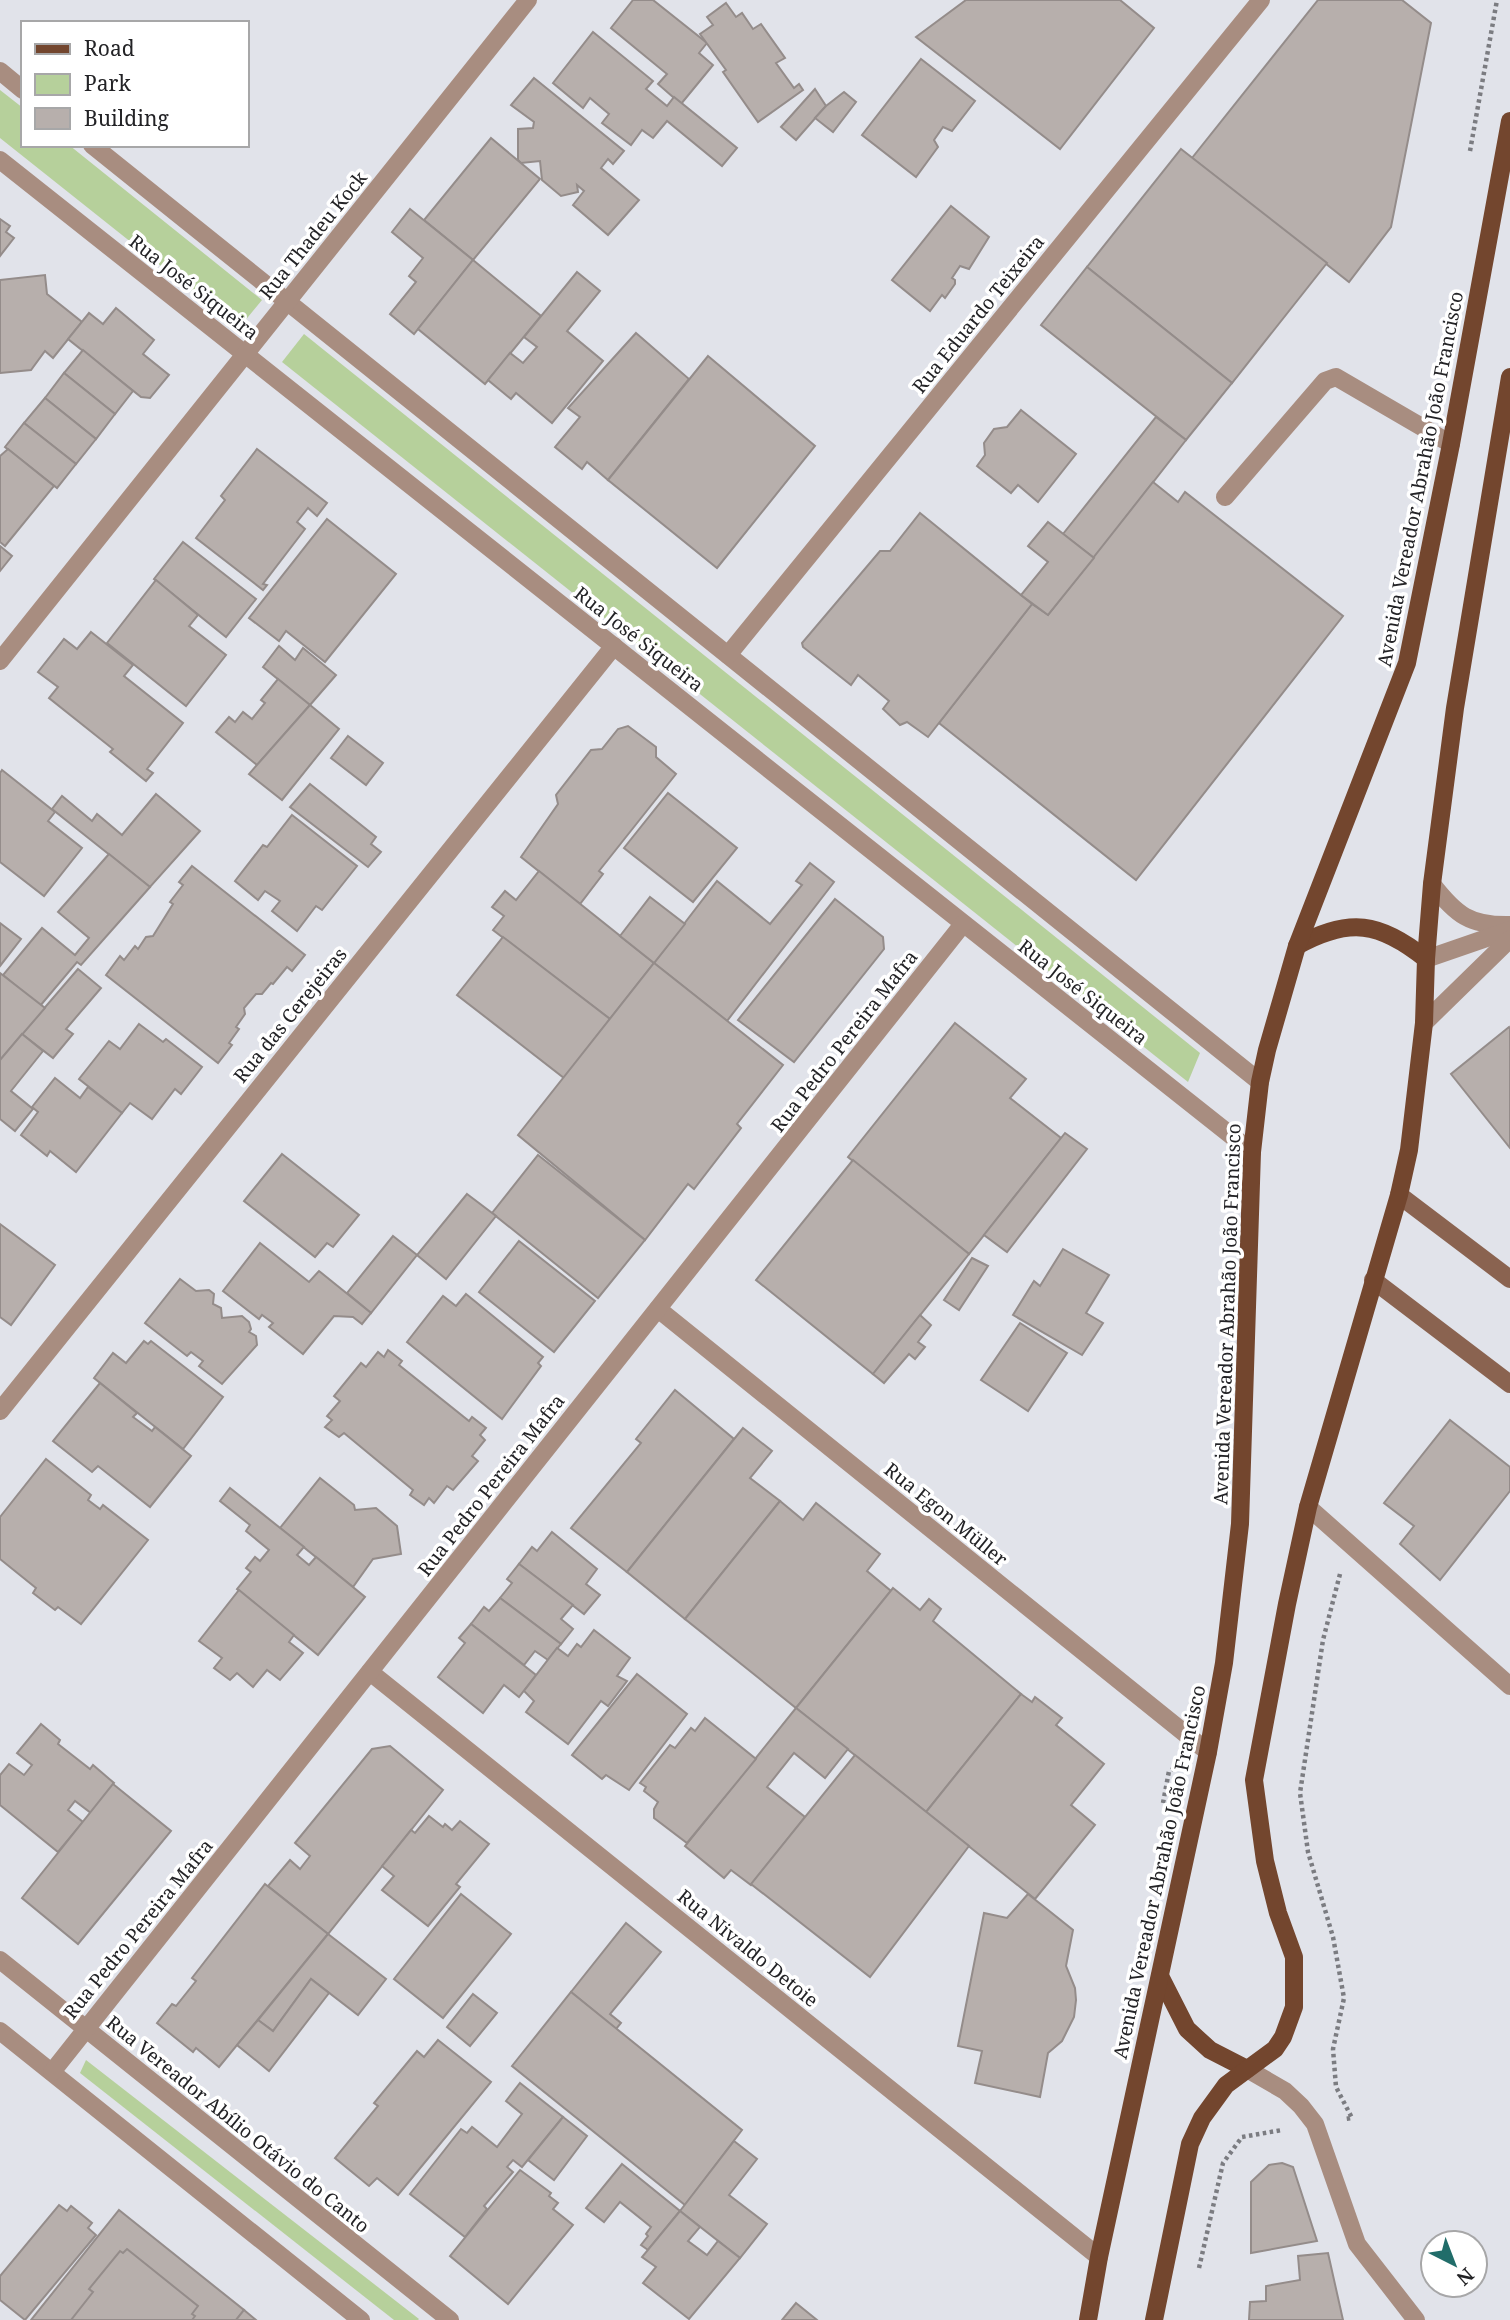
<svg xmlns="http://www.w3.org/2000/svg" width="1510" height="2320" viewBox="0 0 1510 2320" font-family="'Noto Serif',serif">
	<rect width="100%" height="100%" fill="#e1e3ea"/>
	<g fill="#b6d09b">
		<polygon points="0,90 23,108 23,145 69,145 262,300 239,328 0,138"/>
		<polygon points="304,334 1200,1053 1188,1082 282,362"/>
		<polygon points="86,2060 419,2319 418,2320 394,2320 80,2073"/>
	</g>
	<g fill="#b7afac" stroke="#948c8a" stroke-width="2">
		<polygon points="633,0 653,0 707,43 699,53 713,65 681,104 658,84 667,74 611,28"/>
		<polygon points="966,0 1120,0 1154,28 1060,149 916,37"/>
		<polygon points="1318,0 1402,0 1431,23 1391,227 1349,282 1192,158"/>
		<polygon points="726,3 736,17 742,13 753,29 761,24 785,58 776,63 794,88 799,84 803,90 758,122 723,72 726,70 700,34 713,25 707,17"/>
		<polygon points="593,32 653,81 646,89 667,106 674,97 737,148 722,166 667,121 653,138 642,130 631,145 602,123 609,114 590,98 583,108 553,83"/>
		<polygon points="921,59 975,101 952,131 943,127 934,140 938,147 916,177 862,135"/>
		<polygon points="534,78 624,151 613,164 608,159 601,168 639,200 608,235 573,205 584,191 577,185 578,192 561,196 542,180 540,161 521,163 518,160 518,129 533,128 534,122 511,105"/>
		<polygon points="815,89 826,106 796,140 781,127"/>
		<polygon points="844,92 856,102 833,132 815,118 826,106"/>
		<polygon points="491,138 540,179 473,260 424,220"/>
		<polygon points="1181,149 1327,263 1232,383 1087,267"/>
		<polygon points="951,206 989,237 969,269 960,266 952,278 955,280 955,284 945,298 942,295 930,311 892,280"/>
		<polygon points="410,209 473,260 414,334 390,314 416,282 409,276 423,258 392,232"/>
		<polygon points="0,219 10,226 6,232 14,238 0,256"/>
		<polygon points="473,260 541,316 485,384 418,329"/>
		<polygon points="1087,267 1232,383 1186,440 1041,325"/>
		<polygon points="577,272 600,291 567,331 603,361 552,423 516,393 511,399 488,380 510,353 523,363 537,347 524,337"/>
		<polygon points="45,275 47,294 82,322 53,358 45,351 31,370 0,373 0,280"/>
		<polygon points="116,308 154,340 143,354 169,375 150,398 141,397 68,339 89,313 103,324"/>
		<polygon points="636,333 689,379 608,480 587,462 582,469 555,447 580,417 568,408"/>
		<polygon points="83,350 133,391 115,414 64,373"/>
		<polygon points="708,356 815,446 717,568 608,480"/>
		<polygon points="64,373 115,414 96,439 45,398"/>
		<polygon points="45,398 96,439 76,464 24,423"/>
		<polygon points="1021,410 1076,454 1038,502 1018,485 1011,493 977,466 985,455 984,443 994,429 1007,427"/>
		<polygon points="1156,417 1186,440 1094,558 1063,534"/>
		<polygon points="24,423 76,464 57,488 5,447"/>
		<polygon points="8,449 54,486 5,546 0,542 0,456"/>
		<polygon points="257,449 327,503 317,516 308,508 297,522 305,529 263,584 267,585 263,590 196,538 225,500 221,496"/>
		<polygon points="1153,482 1178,502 1185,492 1343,616 1136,880 939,723 1032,604 1048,615"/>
		<polygon points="920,513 1032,604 928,737 907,722 900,725 883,709 889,701 858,675 851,685 803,647 802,643 880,551 890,551"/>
		<polygon points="327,519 396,574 325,662 286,631 279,641 249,618"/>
		<polygon points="1048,522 1094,558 1048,615 1021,595 1048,562 1028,546"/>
		<polygon points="183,542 256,599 226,637 154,579"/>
		<polygon points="0,546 12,556 0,571"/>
		<polygon points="156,580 198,615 189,626 226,655 186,706 107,643"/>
		<polygon points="91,632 133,665 124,676 183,723 147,769 153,773 146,781 110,752 113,749 49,698 58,687 38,672 64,639 77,649"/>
		<polygon points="279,646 295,660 303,648 336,675 310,705 263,667"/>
		<polygon points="278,679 310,705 257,765 216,732 229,717 235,722 243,712 252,719 265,703 261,700"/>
		<polygon points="310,705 339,729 282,800 249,774"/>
		<polygon points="628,726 656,747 656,757 676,774 599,871 603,874 580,904 521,857 558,804 556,795 591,750 602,749 618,729"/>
		<polygon points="348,736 383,763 366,785 331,758"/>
		<polygon points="2,770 55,812 48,821 82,848 44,896 0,862 0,773"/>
		<polygon points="310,784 376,837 371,844 381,852 368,867 290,807"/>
		<polygon points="668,793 737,848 693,902 624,848"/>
		<polygon points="156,794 200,831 150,887 52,809 62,796 92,821 97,814 122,835"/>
		<polygon points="292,815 357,866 322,910 316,906 297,931 272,911 280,901 265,891 258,900 235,881 263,845 267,847"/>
		<polygon points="109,854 150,887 81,965 77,962 40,1006 3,975 42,928 75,955 89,938 58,912"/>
		<polygon points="810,863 834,882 727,1021 654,963 717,881 770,924 802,885 796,881"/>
		<polygon points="192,866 305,955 292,971 287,967 273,984 271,983 262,994 256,994 244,1008 245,1014 236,1027 239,1029 229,1043 232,1045 218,1063 106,975 120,956 124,960 135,946 138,949 146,937 153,936 173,904 170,902 183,885 179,882"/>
		<polygon points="539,871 654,963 610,1019 493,930 504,916 492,907 505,891 516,900"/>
		<polygon points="650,897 685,924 654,963 620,936"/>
		<polygon points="835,899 883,937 884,949 794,1062 738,1020"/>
		<polygon points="0,923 21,939 0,966"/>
		<polygon points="503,937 610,1019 564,1078 457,995"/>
		<polygon points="654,963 783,1065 737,1124 741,1128 694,1189 688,1184 645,1240 518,1135"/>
		<polygon points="78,969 101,988 66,1029 73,1034 53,1058 22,1034"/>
		<polygon points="0,973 45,1008 0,1060"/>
		<polygon points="955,1023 1026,1079 1010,1098 1061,1138 969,1254 848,1157"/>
		<polygon points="139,1024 163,1042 166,1039 202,1067 181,1094 175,1089 152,1119 130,1103 122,1113 79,1079 109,1041 120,1049"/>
		<polygon points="1509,1027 1510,1029 1510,1148 1451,1074"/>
		<polygon points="22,1034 43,1051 11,1091 33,1109 15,1131 0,1119 0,1060"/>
		<polygon points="55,1078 80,1098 88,1087 122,1113 76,1172 50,1151 47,1156 21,1135 38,1112 32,1107"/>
		<polygon points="1065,1133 1087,1149 1007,1252 984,1235"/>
		<polygon points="282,1154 359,1215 333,1247 327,1243 315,1257 244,1201"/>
		<polygon points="538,1155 645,1240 598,1298 492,1213"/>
		<polygon points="853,1160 969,1254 873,1374 756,1280"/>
		<polygon points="467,1194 496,1216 446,1279 417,1255"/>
		<polygon points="0,1224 55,1265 11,1325 0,1317"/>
		<polygon points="393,1236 417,1255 371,1313 347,1293"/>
		<polygon points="519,1241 595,1301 554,1352 479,1292"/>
		<polygon points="260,1243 309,1282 319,1271 371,1313 362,1324 353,1317 334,1316 303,1354 269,1327 273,1323 262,1315 259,1319 223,1291"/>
		<polygon points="1063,1249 1109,1275 1086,1313 1103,1323 1082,1355 1013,1315 1034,1281 1040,1286"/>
		<polygon points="972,1258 988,1266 959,1310 944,1300"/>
		<polygon points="180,1279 196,1291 209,1290 214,1294 213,1304 221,1308 222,1318 242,1316 249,1322 251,1329 249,1332 256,1336 257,1345 222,1384 199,1366 203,1361 191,1352 187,1356 145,1323"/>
		<polygon points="466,1294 543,1357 538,1363 541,1366 502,1419 407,1342 443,1296 456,1306"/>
		<polygon points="920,1315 931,1325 918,1342 925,1347 915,1359 909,1354 884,1383 873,1374"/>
		<polygon points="1020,1323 1067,1353 1028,1411 981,1380"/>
		<polygon points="144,1341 148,1344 151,1341 223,1397 183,1449 94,1378 113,1353 126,1363"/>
		<polygon points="388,1350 402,1361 399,1365 469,1421 472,1417 486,1428 480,1435 485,1440 472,1456 478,1461 453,1490 447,1486 434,1503 429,1498 424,1505 410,1495 413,1490 344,1433 339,1437 325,1427 332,1420 327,1416 340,1401 334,1396 361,1363 366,1367 378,1352 384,1357"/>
		<polygon points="100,1383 137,1413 133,1417 152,1431 155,1427 191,1456 150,1507 98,1466 92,1472 53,1441"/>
		<polygon points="675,1390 734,1439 627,1572 571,1528 641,1443 636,1439"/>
		<polygon points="1450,1420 1510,1467 1510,1491 1440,1580 1400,1544 1414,1526 1384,1503"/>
		<polygon points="743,1428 772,1451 750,1478 780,1501 685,1619 627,1572"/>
		<polygon points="46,1459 91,1495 88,1500 100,1509 103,1505 148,1540 81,1624 58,1607 55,1610 33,1593 36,1588 0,1559 0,1517"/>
		<polygon points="320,1478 354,1505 355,1510 376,1508 397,1526 401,1554 373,1559 353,1587 280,1528"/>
		<polygon points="230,1488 304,1547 297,1555 309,1565 316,1557 365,1597 318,1655 237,1589 251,1572 246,1568 255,1557 260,1561 269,1550 246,1531 250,1525 220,1501"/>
		<polygon points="780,1501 803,1520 816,1503 880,1554 867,1571 891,1591 796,1708 685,1619"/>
		<polygon points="552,1532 597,1569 586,1584 600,1595 584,1614 519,1564 532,1547 537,1551"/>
		<polygon points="519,1564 573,1605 561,1619 573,1629 561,1644 500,1598 512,1583 507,1579"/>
		<polygon points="893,1588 920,1610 929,1599 941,1609 933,1621 1021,1694 926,1812 796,1708"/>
		<polygon points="239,1590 294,1635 289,1642 303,1653 280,1680 267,1670 253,1687 237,1673 230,1680 214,1668 222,1658 199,1641"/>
		<polygon points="500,1598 561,1644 548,1660 535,1651 524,1665 471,1624 484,1607 489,1611"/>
		<polygon points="471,1624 536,1675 519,1697 504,1685 483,1713 438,1677 465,1643 459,1638"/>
		<polygon points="594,1630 630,1658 617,1676 627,1681 608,1706 601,1701 568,1744 526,1712 534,1701 524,1691 557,1648 568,1656 577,1644 581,1647"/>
		<polygon points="637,1674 687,1714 629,1790 606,1775 602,1779 572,1755"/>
		<polygon points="1021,1694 1032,1702 1035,1697 1062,1718 1056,1725 1104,1764 1071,1805 1095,1825 1035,1899 926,1812"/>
		<polygon points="796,1708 848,1749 825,1778 794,1753 767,1787 805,1817 751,1885 731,1870 724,1878 685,1846"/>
		<polygon points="705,1718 756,1759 687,1843 654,1818 654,1809 658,1802 644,1791 646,1787 640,1783 670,1745 675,1748 691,1728 695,1731"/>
		<polygon points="41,1724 60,1740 58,1744 90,1769 93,1765 114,1783 91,1813 75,1801 68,1810 83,1822 58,1852 0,1805 0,1775 9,1764 24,1775 32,1765 17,1753"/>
		<polygon points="390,1746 443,1790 328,1934 268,1886 290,1860 300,1869 310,1856 295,1843 372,1749"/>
		<polygon points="855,1755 969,1846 870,1977 751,1884"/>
		<polygon points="113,1784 171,1831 78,1944 22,1898"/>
		<polygon points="429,1816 443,1827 445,1824 452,1830 460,1821 489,1844 456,1884 460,1887 428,1926 382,1890 394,1876 382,1866 411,1830 415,1833"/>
		<polygon points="265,1884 328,1934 219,2067 196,2048 193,2052 157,2023 172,2004 176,2006 196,1981 192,1978"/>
		<polygon points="461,1894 511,1934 443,2018 394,1979"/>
		<polygon points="1028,1894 1073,1930 1066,1966 1075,1988 1076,2000 1074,2017 1062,2041 1048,2053 1040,2097 975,2083 982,2051 958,2046 984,1913 1007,1918"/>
		<polygon points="626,1923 661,1952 610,2014 621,2023 616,2029 571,1992"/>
		<polygon points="328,1934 386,1979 358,2015 311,1979 273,2031 258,2020"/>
		<polygon points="311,1979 329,1993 269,2071 237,2045 258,2020 273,2031"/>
		<polygon points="571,1992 742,2130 685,2205 512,2066"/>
		<polygon points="473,1994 497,2013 470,2046 447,2027"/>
		<polygon points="438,2040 491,2082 398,2195 377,2178 369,2186 335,2158 378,2106 374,2103 417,2051 424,2057"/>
		<polygon points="520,2083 563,2117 522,2167 513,2160 507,2167 513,2172 484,2206 487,2209 465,2237 410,2194 461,2129 467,2133 472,2127 497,2147 522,2114 506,2101"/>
		<polygon points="563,2117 587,2136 554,2180 528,2160"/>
		<polygon points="734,2141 757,2159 729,2195 767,2224 740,2258 680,2211"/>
		<polygon points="1282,2163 1293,2167 1317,2241 1251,2253 1251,2182 1269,2165"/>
		<polygon points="622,2164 680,2211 648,2250 641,2245 648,2236 646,2234 651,2227 620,2202 604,2222 586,2208"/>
		<polygon points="520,2170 551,2193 549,2196 558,2203 553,2209 573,2225 508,2304 450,2256"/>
		<polygon points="59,2205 67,2211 71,2206 92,2223 88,2228 96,2235 25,2320 0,2300 0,2276"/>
		<polygon points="119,2210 244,2310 236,2320 31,2320"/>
		<polygon points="680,2211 700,2227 688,2241 707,2255 718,2241 740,2258 689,2319 643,2283 656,2267 642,2257"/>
		<polygon points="127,2249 198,2306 192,2314 195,2316 192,2320 71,2320 93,2292 89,2289 120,2251 123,2253"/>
		<polygon points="1328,2253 1343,2320 1249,2320 1250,2302 1266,2301 1266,2286 1300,2280 1298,2256"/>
		<polygon points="796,2303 817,2320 782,2320"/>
		<polygon points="244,2310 256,2320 236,2320"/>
	</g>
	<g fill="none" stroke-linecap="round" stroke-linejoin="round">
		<g stroke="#7b7c81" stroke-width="4.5" stroke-dasharray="3.5 3.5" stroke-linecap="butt">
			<polyline points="1470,151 1497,0"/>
			<polyline points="1340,1574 1323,1640 1300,1793 1308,1852 1333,1937 1344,1998 1333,2049 1336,2087 1352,2118 1345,2119"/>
			<polyline points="1163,1803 1169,1771 1173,1769"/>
			<polyline points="1199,2268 1223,2163 1242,2137 1282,2130"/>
		</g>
		<polyline stroke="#a88d80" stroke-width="18" points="1225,497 1325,381 1336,377 1451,444"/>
		<g stroke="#a88d80" stroke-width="18">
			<polyline points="0,71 23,90"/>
			<polyline points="92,145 1260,1082"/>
			<polyline points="0,160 1252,1152"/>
			<polyline points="728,655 1261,0"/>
			<polyline points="0,661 528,0"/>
			<path d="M1432 884C1456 915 1470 926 1510 925"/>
			<polyline points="1426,959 1510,930"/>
			<polyline points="1424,1023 1510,939"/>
			<polyline points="658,1309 1208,1752"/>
			<polyline points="0,1411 614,646"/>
			<polyline points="1308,1507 1510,1686"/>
			<polyline points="370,1672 1099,2257"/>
			<polyline points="0,1960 450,2320"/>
			<polyline points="0,2031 361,2320"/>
			<polyline points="1247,2069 1285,2091 1301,2106 1315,2124 1357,2244 1416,2320"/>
			<polyline points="52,2072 963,924"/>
		</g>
		<g stroke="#8a6350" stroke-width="18">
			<polyline points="1399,1195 1510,1279"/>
			<polyline points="1373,1280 1510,1384"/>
		</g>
		<g stroke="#73462e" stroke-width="18">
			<path d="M1297 946C1349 917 1380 922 1426 959"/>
			<polyline points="1160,1976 1187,2029 1210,2050 1247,2069"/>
			<polyline points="1088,2320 1099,2257 1208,1752 1224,1663 1240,1524 1252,1152 1260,1082 1267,1050 1297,946 1407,663 1451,444 1510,121"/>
			<polyline points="1154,2320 1190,2144 1202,2118 1226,2085 1275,2049 1283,2037 1294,2007 1294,1957 1278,1913 1265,1861 1254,1780 1287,1604 1308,1507 1399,1195 1409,1150 1424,1023 1426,959 1432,884 1455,708 1510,377"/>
		</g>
	</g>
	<g text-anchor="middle" stroke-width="7" stroke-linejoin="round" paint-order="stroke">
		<g font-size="19" fill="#232326" stroke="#fff">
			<text transform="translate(313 235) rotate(-51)" y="7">Rua Thadeu Kock</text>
			<text transform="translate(194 287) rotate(38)" y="7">Rua José Siqueira</text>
			<text transform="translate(978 314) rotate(-51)" y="7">Rua Eduardo Teixeira</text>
			<text transform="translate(1420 479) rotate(-79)" y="7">Avenida Vereador Abrahão João Francisco</text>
			<text transform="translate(639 639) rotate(38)" y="7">Rua José Siqueira</text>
			<text transform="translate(1083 992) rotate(38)" y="7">Rua José Siqueira</text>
			<text transform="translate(290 1015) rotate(-51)" y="7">Rua das Cerejeiras</text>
			<text transform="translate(844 1041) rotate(-52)" y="7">Rua Pedro Pereira Mafra</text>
			<text transform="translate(1227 1314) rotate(-88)" y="7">Avenida Vereador Abrahão João Francisco</text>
			<text transform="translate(491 1485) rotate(-52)" y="7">Rua Pedro Pereira Mafra</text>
			<text transform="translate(946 1514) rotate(39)" y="7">Rua Egon Müller</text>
			<text transform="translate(1159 1872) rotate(-78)" y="7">Avenida Vereador Abrahão João Francisco</text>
			<text transform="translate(138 1929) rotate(-51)" y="7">Rua Pedro Pereira Mafra</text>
			<text transform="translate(748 1948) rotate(39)" y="7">Rua Nivaldo Detoie</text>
			<text transform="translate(238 2124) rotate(39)" y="7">Rua Vereador Abílio Otávio do Canto</text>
		</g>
	</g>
	<rect x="21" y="21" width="228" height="126" fill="#ffffff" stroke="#a7a7a8" stroke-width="2"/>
	<rect x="35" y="44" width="35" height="10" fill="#73462e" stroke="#a7a7a8" stroke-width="2"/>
	<text x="84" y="56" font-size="21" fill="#232326">Road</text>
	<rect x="35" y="74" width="35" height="21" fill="#b6d09b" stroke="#a7a7a8" stroke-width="2"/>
	<text x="84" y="91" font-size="21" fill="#232326">Park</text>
	<rect x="35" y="108" width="35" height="21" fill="#b7afac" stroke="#a7a7a8" stroke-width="2"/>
	<text x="84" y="126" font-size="21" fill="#232326">Building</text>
	<g transform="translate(1454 2264) rotate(138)"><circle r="33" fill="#ffffff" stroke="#a7a7a8" stroke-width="2"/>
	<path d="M0-5L12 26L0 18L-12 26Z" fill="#216d6a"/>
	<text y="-10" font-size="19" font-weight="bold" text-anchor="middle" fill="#232326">N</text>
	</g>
</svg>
